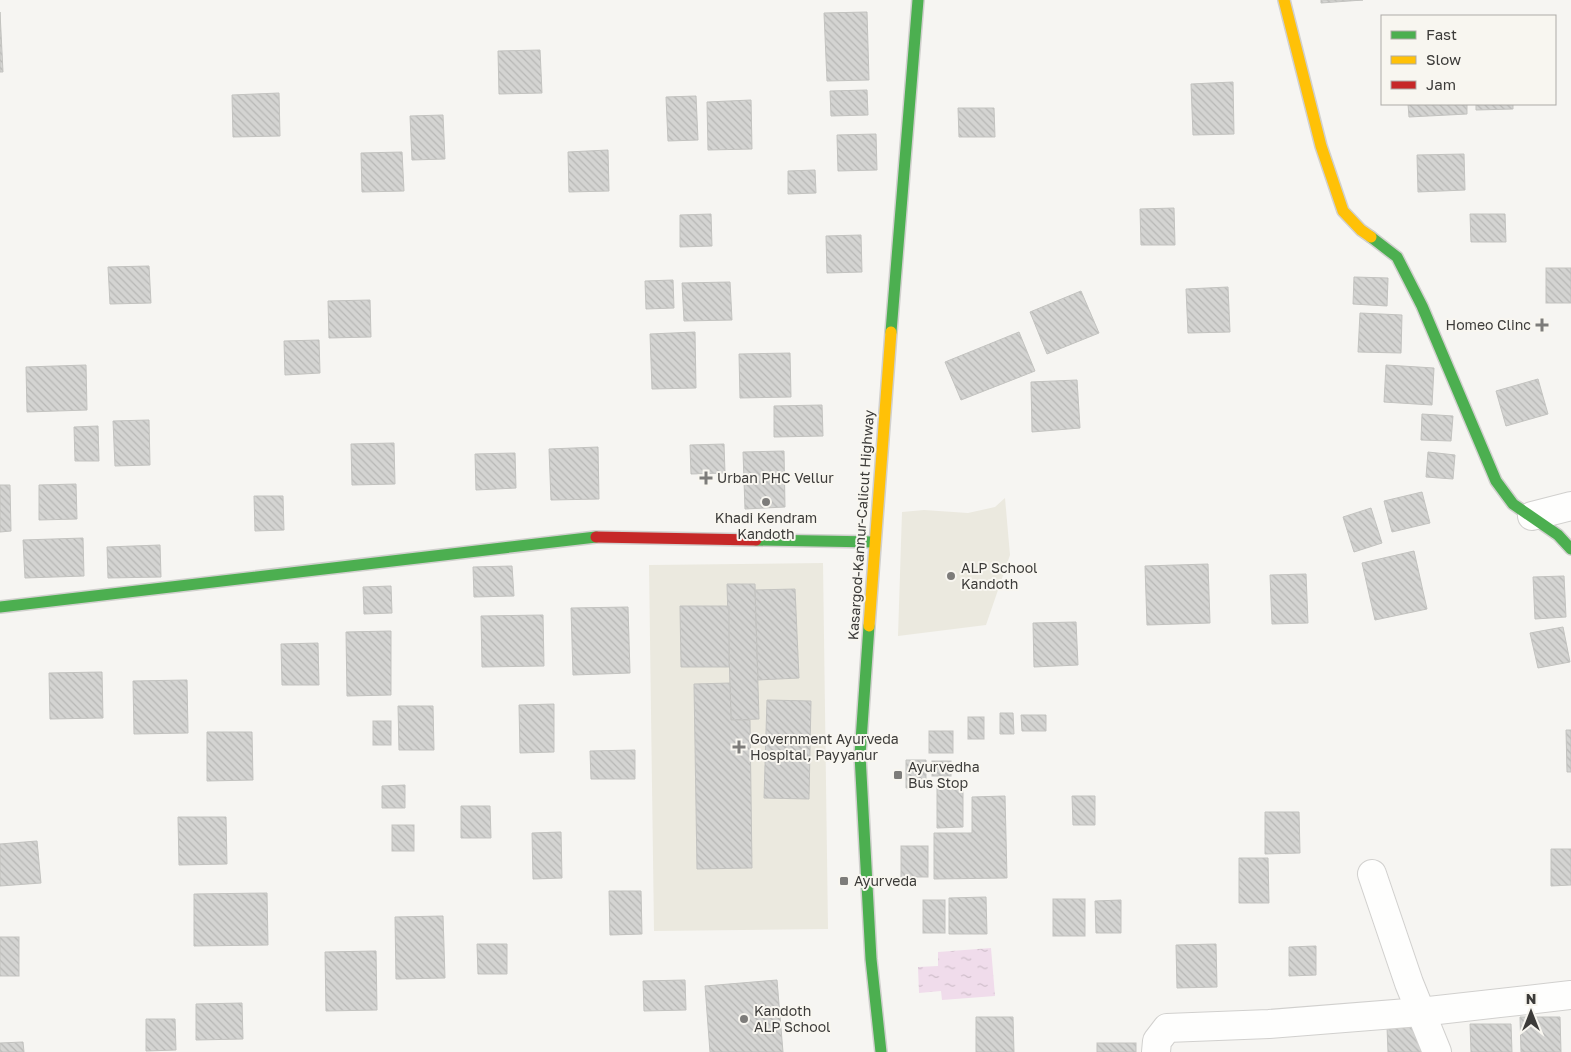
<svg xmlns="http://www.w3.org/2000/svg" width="1571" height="1052" viewBox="0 0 1571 1052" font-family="'Golos Text',sans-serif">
	<defs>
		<pattern id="water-ripples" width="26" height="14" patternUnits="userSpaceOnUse" patternTransform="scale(1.25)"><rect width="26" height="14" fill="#f0dceb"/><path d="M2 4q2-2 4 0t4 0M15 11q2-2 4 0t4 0" fill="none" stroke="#cfbeca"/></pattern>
		<pattern id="building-back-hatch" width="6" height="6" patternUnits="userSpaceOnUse" patternTransform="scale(1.25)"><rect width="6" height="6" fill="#d4d4d2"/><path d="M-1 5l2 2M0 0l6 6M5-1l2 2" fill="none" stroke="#b7b7b5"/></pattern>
	</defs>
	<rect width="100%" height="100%" fill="#f6f5f2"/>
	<g fill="#ebe9df">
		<polygon points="1005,498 1010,555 986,625 898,636 902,512 924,510 968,513 995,507"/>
		<polygon points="823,563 828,929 654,931 649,565"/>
	</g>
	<polygon fill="url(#water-ripples)" points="991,948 995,996 942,1000 941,991 919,993 918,967 938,966 938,952"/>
	<g fill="url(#building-back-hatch)" stroke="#c3c3c0">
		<polygon points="1321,0 1363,0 1321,3"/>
		<polygon points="0,12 3,72 0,72"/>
		<polygon points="867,12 869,80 827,81 824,13"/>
		<polygon points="540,50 542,93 499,94 498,51"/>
		<polygon points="1233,82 1234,134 1193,135 1191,84"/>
		<polygon points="867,90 868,115 831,116 830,91"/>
		<polygon points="279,93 280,136 233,137 232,95"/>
		<polygon points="696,96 698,140 668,141 666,97"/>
		<polygon points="751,100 752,149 708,150 707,102"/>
		<polygon points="1408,104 1467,104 1467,114 1409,117"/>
		<polygon points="1476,104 1513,104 1513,109 1476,110"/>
		<polygon points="958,108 994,108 995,137 959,137"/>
		<polygon points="443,115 445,159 412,160 410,116"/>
		<polygon points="876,134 877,170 838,171 837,135"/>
		<polygon points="608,150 609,191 569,192 568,152"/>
		<polygon points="402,152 404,191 362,192 361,153"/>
		<polygon points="1464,154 1465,190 1418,192 1417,155"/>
		<polygon points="815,170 816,193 788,194 788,171"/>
		<polygon points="1174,208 1175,245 1141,245 1140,209"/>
		<polygon points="711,214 712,246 680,247 680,215"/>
		<polygon points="1470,214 1505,214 1506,242 1471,242"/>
		<polygon points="861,235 862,272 827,273 826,236"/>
		<polygon points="149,266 151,303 110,304 108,267"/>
		<rect x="1546" y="268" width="25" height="35"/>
		<polygon points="1354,277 1388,278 1387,306 1353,304"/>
		<polygon points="673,280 674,308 646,309 645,281"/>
		<polygon points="730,282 732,320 684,321 682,283"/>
		<polygon points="1228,287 1230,332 1188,333 1186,289"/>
		<polygon points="1081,291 1099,333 1047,354 1030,312"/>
		<polygon points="370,300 371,337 329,338 328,301"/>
		<polygon points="1360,313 1402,315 1401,353 1358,352"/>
		<polygon points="695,332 696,388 652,389 650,334"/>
		<polygon points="1019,332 1035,371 961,400 945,362"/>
		<polygon points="319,340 320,373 285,375 284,341"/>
		<polygon points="790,353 791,397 740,398 739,354"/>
		<polygon points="86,365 87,410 27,412 26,367"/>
		<polygon points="1386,365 1434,368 1432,405 1384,402"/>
		<polygon points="1538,379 1548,414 1506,426 1496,391"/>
		<polygon points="1077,380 1080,428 1032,432 1031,382"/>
		<polygon points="822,405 823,436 774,437 774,406"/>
		<polygon points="1422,414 1453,416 1451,441 1421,440"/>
		<polygon points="149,420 150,465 115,466 113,421"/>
		<polygon points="98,426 99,461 75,461 74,427"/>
		<polygon points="394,443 395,484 352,485 351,444"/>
		<polygon points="724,444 725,473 691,474 690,445"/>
		<polygon points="598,447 599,499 551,500 549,449"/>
		<polygon points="784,451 785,507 745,509 743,452"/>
		<polygon points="1428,452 1455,455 1453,479 1426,477"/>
		<polygon points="515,453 516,488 476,490 475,454"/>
		<polygon points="76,484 77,519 39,520 39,485"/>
		<polygon points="0,485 10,485 11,531 0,532"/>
		<polygon points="1422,492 1430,523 1392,532 1384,501"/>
		<polygon points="254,496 283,496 284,530 255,531"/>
		<polygon points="1371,508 1382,543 1354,552 1343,517"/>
		<polygon points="83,538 84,576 25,578 23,540"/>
		<polygon points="160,545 161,577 108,578 107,547"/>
		<polygon points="1414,551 1427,609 1375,620 1362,563"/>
		<polygon points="1208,564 1210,623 1147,625 1145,566"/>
		<polygon points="512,566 514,596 474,597 473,567"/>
		<polygon points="1306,574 1308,623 1272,624 1270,575"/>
		<polygon points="1564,576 1566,617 1535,619 1533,577"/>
		<polygon points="727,584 755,584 759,719 731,720"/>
		<polygon points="391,586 392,613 364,614 363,587"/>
		<polygon points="795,589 799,678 758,680 755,590"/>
		<polygon points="680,606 729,606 729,667 681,667"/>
		<polygon points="628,607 630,673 573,675 571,608"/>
		<polygon points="543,615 544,666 482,667 481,616"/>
		<polygon points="1076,622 1078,665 1034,667 1033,623"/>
		<polygon points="1563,627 1570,662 1538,668 1530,633"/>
		<polygon points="391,631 391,695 347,696 346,632"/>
		<polygon points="318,643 319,685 282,685 281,644"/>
		<polygon points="102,672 103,718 50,719 49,673"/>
		<polygon points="187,680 188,733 134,734 133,681"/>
		<polygon points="730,683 731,720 750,720 752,868 697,869 694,684"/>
		<polygon points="767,700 811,701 809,799 764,798"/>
		<polygon points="554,704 554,752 520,753 519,705"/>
		<polygon points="398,706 433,706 434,750 399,750"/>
		<polygon points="1000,713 1013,713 1014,734 1000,734"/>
		<polygon points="1021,715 1046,715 1046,731 1022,731"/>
		<rect x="968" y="717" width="16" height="22"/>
		<rect x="373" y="721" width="18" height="24"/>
		<polygon points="1566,730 1571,730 1571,772 1567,772"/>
		<rect x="929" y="731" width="24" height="22"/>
		<polygon points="207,732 252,732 253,780 207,781"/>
		<polygon points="635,750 635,779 591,779 590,751"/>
		<polygon points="906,760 926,760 926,787 906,788"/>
		<rect x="932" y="761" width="19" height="15"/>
		<polygon points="405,785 405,808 382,808 382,786"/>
		<polygon points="963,786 963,827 937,828 937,787"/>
		<polygon points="1005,796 1007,878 934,879 934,833 972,833 972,797"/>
		<polygon points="1072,796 1095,796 1095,825 1073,825"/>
		<polygon points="461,806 490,806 491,838 461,838"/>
		<polygon points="1265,812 1299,812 1300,853 1265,854"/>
		<polygon points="178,817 226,817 227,864 179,865"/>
		<rect x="392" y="825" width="22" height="26"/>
		<polygon points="561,832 562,878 533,879 532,833"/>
		<polygon points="37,841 41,883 0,886 0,844"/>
		<rect x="901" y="846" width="27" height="31"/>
		<polygon points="1551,849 1571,849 1571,885 1551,886"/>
		<polygon points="1239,858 1268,858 1269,903 1239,903"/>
		<polygon points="609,891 641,891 642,934 610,935"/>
		<polygon points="267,893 268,945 194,946 194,894"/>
		<polygon points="986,897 987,934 949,934 949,898"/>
		<rect x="1053" y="899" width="32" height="37"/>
		<rect x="923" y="900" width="22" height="33"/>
		<polygon points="1121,900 1121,933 1096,933 1095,901"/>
		<polygon points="443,916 445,978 396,979 395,917"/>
		<rect x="0" y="937" width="19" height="39"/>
		<polygon points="477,944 507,944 507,974 478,974"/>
		<polygon points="1216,944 1217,987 1177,988 1176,945"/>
		<polygon points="1316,946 1316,975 1289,976 1289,947"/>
		<polygon points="376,951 377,1010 326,1011 325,952"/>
		<polygon points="685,980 686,1010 644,1011 643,981"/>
		<polygon points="777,980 783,1052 710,1052 705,986"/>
		<polygon points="242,1003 243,1039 196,1040 196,1004"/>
		<polygon points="976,1017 1013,1017 1014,1052 976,1052"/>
		<polygon points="1520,1017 1560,1017 1561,1052 1521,1052"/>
		<polygon points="146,1019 175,1019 176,1050 146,1051"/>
		<polygon points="1470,1024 1511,1024 1512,1052 1471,1052"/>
		<polygon points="1421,1026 1422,1052 1388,1052 1387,1027"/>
		<polygon points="23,1042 24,1052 0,1052 0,1043"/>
		<rect x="1097" y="1043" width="39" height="9"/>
	</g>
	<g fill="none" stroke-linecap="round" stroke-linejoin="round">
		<g stroke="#d1d0ce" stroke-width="30">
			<g id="street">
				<polyline points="1532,516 1571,506"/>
				<polyline points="1372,874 1409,983 1437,1052"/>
				<polyline points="1156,1052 1157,1041 1167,1028 1269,1024 1420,1012 1571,995"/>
			</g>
		</g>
		<g stroke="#d1d0ce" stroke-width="14">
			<g id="fast">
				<polyline points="1371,237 1397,257 1422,306 1496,481 1513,504 1558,535 1571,549"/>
				<polyline points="891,332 918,0"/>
				<polyline points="756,540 874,542"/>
				<polyline points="0,607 596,537"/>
				<polyline points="869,626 860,755 871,959 881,1052"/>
			</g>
		</g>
		<g stroke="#d1d0ce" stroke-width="14">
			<g id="slow">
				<polyline points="1284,0 1321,146 1343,211 1361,230 1371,237"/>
				<polyline points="869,626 891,332"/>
			</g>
		</g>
		<g stroke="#d1d0ce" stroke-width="14">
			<polyline id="jam" points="596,537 756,540"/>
		</g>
		<use href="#street" stroke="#fefefd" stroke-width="28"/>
		<use href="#fast" stroke="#4caf50" stroke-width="11"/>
		<use href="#slow" stroke="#ffc107" stroke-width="11"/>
		<use href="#jam" stroke="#c62828" stroke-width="11"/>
	</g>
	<g fill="#7d7c7a" stroke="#f8f6f0" stroke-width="2">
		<path d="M1539.5 317.5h5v5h5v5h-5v5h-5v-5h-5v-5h5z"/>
		<path d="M703.5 470.5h5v5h5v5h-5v5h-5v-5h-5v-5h5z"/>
		<circle cx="766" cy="502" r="5"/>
		<circle cx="951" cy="576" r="5"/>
		<path d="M736.5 739.5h5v5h5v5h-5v5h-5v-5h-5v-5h5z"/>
		<rect x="893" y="770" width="10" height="10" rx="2.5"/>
		<rect x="839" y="876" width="10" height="10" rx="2.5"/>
		<circle cx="744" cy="1019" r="5"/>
	</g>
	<g text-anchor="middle" stroke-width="4" stroke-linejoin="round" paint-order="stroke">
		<g font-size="14" fill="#3c3b39" stroke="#f8f6f0" text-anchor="start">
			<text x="1531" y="330" text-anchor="end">Homeo Clinc</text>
			<text x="717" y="483">Urban PHC Vellur</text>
			<text x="766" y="523" text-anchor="middle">Khadi Kendram<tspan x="766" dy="16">Kandoth</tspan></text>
			<text x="961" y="573">ALP School<tspan x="961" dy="16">Kandoth</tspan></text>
			<text x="750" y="744">Government Ayurveda<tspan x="750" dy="16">Hospital, Payyanur</tspan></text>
			<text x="908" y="772">Ayurvedha<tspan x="908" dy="16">Bus Stop</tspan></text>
			<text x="854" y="886">Ayurveda</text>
			<text x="754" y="1016">Kandoth<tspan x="754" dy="16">ALP School</tspan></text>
		</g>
		<g font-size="14" fill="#3c3b39" stroke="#f8f6f0">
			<text transform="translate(861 525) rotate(-86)" y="5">Kasargod-Kannur-Calicut Highway</text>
		</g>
	</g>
	<rect x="1381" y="15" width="175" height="90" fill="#f8f6f0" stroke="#adaba7"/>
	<rect x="1391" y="31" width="25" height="8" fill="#4caf50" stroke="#adaba7"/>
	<text x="1426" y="40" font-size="15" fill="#3c3b39">Fast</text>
	<rect x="1391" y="56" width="25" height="8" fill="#ffc107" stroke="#adaba7"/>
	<text x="1426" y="65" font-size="15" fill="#3c3b39">Slow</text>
	<rect x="1391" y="81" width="25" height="8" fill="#c62828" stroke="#adaba7"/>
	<text x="1426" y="90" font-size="15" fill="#3c3b39">Jam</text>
	<g transform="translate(1531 1012)" stroke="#f8f6f0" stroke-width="4" paint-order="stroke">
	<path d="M0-4L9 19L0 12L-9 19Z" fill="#3c3b39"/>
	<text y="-8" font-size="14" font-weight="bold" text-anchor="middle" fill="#3c3b39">N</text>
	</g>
</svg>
